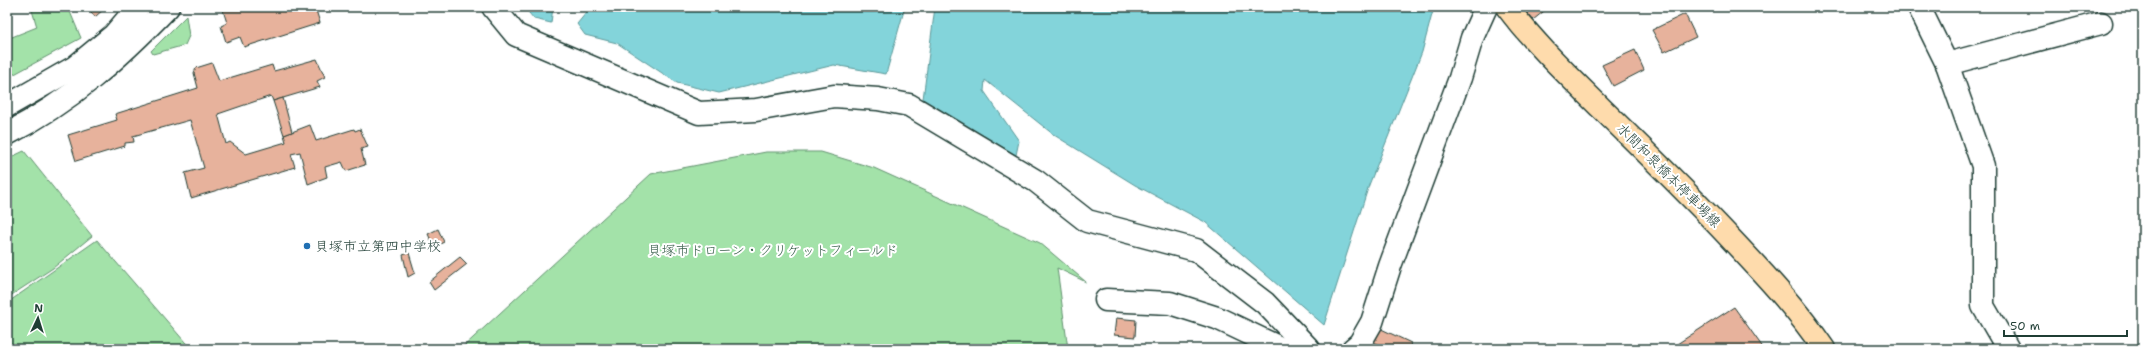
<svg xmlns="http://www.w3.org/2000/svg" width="2150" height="356" viewBox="0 0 2150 356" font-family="'Shantell Sans','Klee One',sans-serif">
	<rect width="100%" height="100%" fill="#fff"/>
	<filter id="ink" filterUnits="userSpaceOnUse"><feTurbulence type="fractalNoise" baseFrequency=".025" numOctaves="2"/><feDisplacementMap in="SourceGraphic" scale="8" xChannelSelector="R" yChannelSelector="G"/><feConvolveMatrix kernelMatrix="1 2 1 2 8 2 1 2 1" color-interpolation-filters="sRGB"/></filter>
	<g filter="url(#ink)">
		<g fill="#a3e2a9" stroke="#61906e">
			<polygon points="31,7 68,7 81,38 7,78 7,39 37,27"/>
			<polygon points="186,16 189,36 185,45 153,54 151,51"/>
			<polygon points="24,151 92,236 53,268 7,298 7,159"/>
			<polygon points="766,152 821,152 874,168 1040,243 1086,282 1057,268 1068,349 461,349 651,174"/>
			<polygon points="97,240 191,349 7,349 7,303"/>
		</g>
		<g fill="#83d4da" stroke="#5b9898">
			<polygon points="524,7 553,7 551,23 534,19"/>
			<polygon points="591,7 905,7 886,74 834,65 719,93 677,83 617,43 585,35 577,24"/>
			<polygon points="935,7 1434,7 1422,52 1369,185 1324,325 1205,222 1135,185 1054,135 985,80 984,91 1019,141 1016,155 923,99"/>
		</g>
		<g fill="#e7b29c" stroke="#1f3d34">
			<polygon points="87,7 106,7 95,17"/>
			<polygon points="222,7 315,7 320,23 244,47 240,37 226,42 221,26 227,23"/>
			<polygon points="1522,7 1549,7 1533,20"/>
			<polygon points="1685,14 1696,37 1664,52 1652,30"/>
			<polygon points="1635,50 1644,70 1613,86 1602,65"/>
			<polygon points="317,59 325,77 317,81 320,87 273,101 271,96 218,114 226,144 230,142 246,154 286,142 284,135 310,125 316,141 354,129 355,131 360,129 368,147 361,149 365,165 346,171 342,162 325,167 327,177 308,184 300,152 291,154 295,167 191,198 185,173 204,168 190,120 133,136 134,142 125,143 125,146 76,161 68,135 117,120 115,114 198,88 194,73 196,68 212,63 219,81 272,65 274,71"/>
			<polygon points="283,98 292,132 284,135 273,101"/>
			<polygon points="438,229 444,242 434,247 428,234"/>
			<polygon points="409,253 415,273 408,277 403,255"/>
			<polygon points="460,257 467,264 434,290 429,282"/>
			<polygon points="1734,307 1764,349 1681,349 1677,344"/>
			<polygon points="1116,318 1136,320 1135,337 1114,335"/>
			<polygon points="1377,327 1411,343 1409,349 1389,349 1371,341"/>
		</g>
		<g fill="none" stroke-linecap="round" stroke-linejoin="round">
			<g stroke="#1f3d34" stroke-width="25">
				<g id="minor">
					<polyline points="493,7 516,35 699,113 756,110 834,96 878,99 909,105 1036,181 1087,221 1196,250 1265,303 1309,349"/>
					<polyline points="1919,7 1947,64 1983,166 1983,306 2008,349"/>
					<polyline points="1947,64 2101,23"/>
					<polyline points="7,106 75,67 114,35 138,7"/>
					<path d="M7 134C70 102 119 58 168 7"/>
					<polyline points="1106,300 1170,303 1217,318 1282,349"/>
					<polyline points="1353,349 1360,343 1372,322 1390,266 1460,78 1472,38 1486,7"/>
				</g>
			</g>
			<g stroke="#1f3d34" stroke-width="25">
				<path id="major" d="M1507 7C1535 44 1569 76 1602 109 1646 152 1690 195 1732 240 1765 275 1797 309 1824 349"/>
			</g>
			<use href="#minor" stroke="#fff" stroke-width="22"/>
			<use href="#major" stroke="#fedbac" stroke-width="22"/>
		</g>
	</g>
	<circle fill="#1f6fb2" stroke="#fff" stroke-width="1.5" cx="307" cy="246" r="4"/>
	<g text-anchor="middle" stroke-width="4" stroke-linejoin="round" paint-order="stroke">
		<g font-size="14" fill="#1f3d34" stroke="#fff">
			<text transform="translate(1669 175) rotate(45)" y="5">水間和泉橋本停車場線</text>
		</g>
		<g font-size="14" fill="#1f3d34" stroke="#fff" text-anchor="start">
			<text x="315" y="251">貝塚市立第四中学校</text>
		</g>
		<g font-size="14" fill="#395e4b" stroke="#fff">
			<text x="773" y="255">貝塚市ドローン・クリケットフィールド</text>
		</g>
	</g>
	<rect width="2150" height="356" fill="none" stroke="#fff" stroke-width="24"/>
	<rect x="12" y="12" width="2126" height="332" fill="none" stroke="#1f3d34" stroke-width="1.5" filter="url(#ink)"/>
	<g transform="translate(38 318) rotate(4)" stroke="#ffffff" stroke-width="3" paint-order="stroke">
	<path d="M0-3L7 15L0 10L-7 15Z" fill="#1f3d34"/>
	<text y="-6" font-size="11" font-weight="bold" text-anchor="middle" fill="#1f3d34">N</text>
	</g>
	<path d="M2004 330v6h123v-6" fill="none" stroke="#1f3d34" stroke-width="2"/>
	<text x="2010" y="330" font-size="12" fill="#1f3d34" stroke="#ffffff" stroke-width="3" paint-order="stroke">50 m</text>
</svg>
